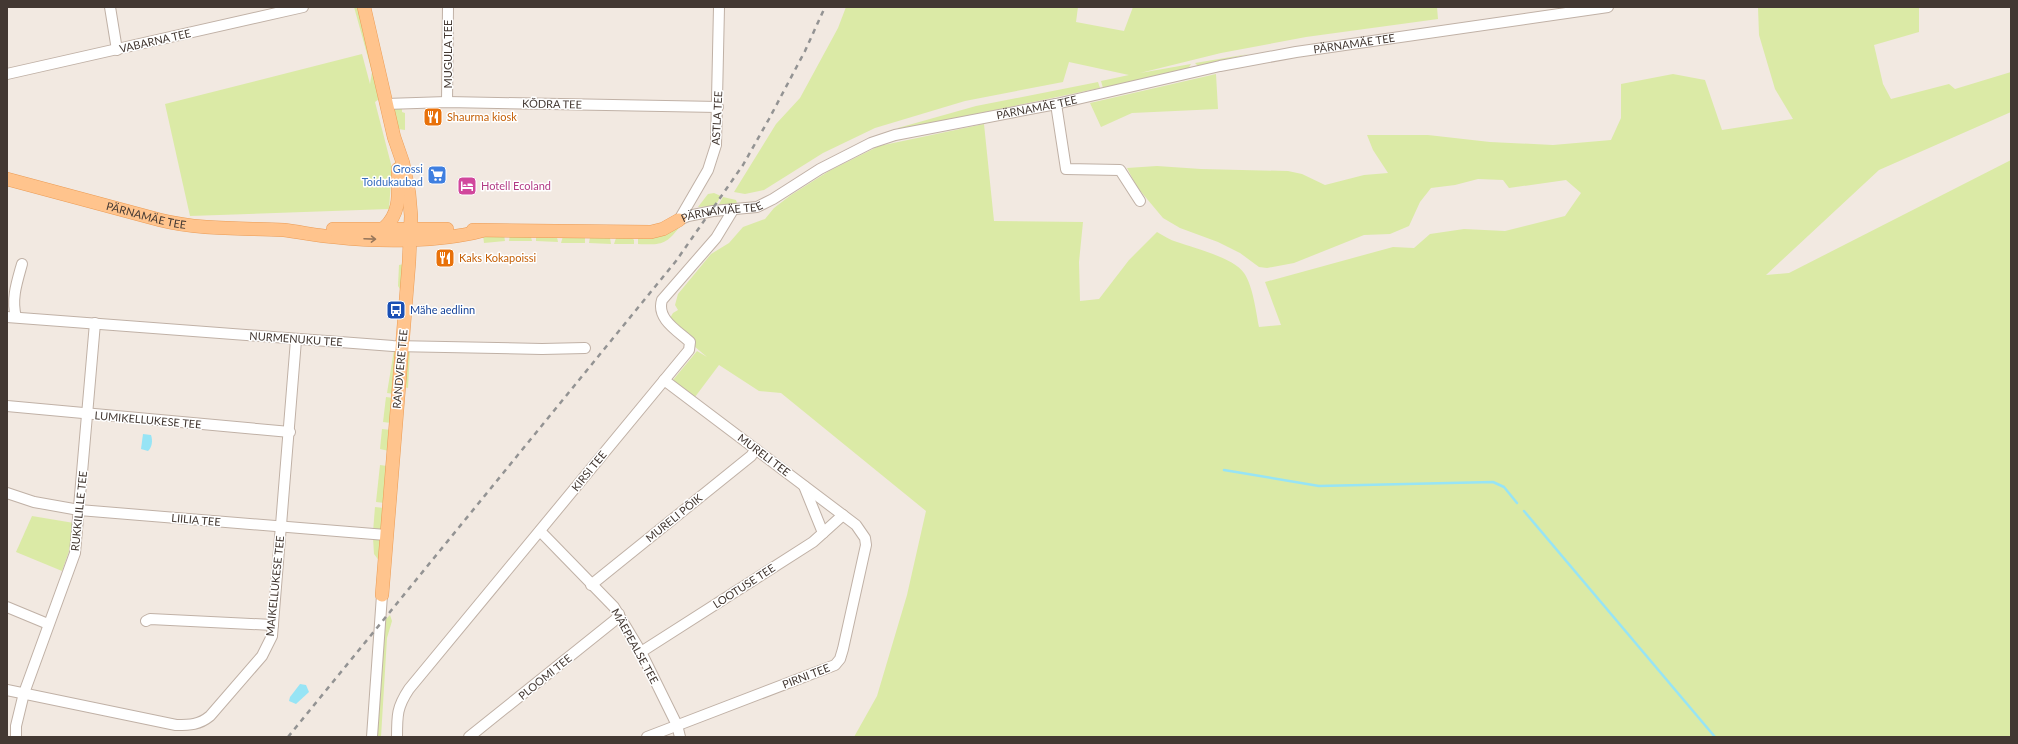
<svg xmlns="http://www.w3.org/2000/svg" width="2018" height="744" viewBox="0 0 2018 744" font-family="Lato,sans-serif">
	<rect width="100%" height="100%" fill="#f2e9e1"/>
	<g fill="#dbeaa6">
		<polygon points="354,7 360,7 379,99 375,102 392,168 389,209 190,216 165,104 362,54 370,84 372,72"/>
		<polygon points="846,7 1078,7 1076,22 1124,31 1133,7 1437,7 1438,19 1306,37 1221,53 1140,73 1191,64 1188,69 1103,88 1101,81 1129,75 1069,62 1063,82 965,101 875,128 823,153 764,190 745,194 734,192 776,124 800,98 838,28"/>
		<path d="M1758 7H1919V32L1874 45 1883 84 1891 99 1949 84 1955 89 2011 72V112L1879 170 1766 275 1789 273 2011 160V737H854L877 696 907 595 926 511 781 393 759 391 719 365 695 397 673 380 697 351 707 357 694 346 670 318 673 313 678 310 675 305 678 294 711 254 729 243 743 227 765 219 774 208 791 195 829 171 879 146 984 124 994 221 1083 222 1079 262 1080 301 1099 299 1129 260 1157 232C1164 236 1170 240 1177 242 1194 248 1234 258 1244 273 1253 286 1256 312 1259 327L1281 325 1265 282 1393 247 1414 248 1430 234 1464 229 1505 231 1565 216 1581 193 1566 180 1509 188 1503 180 1478 179 1455 185 1431 188 1420 202 1409 226 1390 234 1364 235 1294 263 1267 268 1259 267 1240 253 1218 242 1180 228 1163 218 1137 187 1127 168 1157 166 1201 169 1288 171 1302 174 1325 185 1364 175 1388 173 1373 150 1367 135H1428L1490 142 1553 145 1611 140 1621 118V84L1673 74 1705 80 1722 130 1793 119 1775 89 1759 35Z"/>
		<polygon points="1249,54 1198,66 1195,63"/>
		<polygon points="1216,74 1218,109 1132,113 1101,127 1090,103"/>
		<polygon points="1098,82 1100,88 899,130 898,128 976,106"/>
		<polygon points="396,107 402,108 402,112 405,113 405,130 398,129 394,110"/>
		<polygon points="714,193 721,196 715,206 698,207 708,194"/>
		<polygon points="723,197 736,200 737,203 736,205 718,206"/>
		<path d="M681 225C666 245 662 245 638 244V237Z"/>
		<polygon points="510,234 531,237 532,241 509,241"/>
		<polygon points="483,235 504,235 505,241 484,243"/>
		<polygon points="563,236 585,237 585,243 561,243"/>
		<polygon points="536,237 557,237 558,242 536,241"/>
		<polygon points="590,237 610,238 611,244 589,243"/>
		<polygon points="631,237 634,240 634,244 614,244 616,238"/>
		<polygon points="404,264 400,289 398,286 399,265"/>
		<polygon points="394,350 398,351 394,394 387,393"/>
		<polygon points="410,350 408,388 404,387 408,352"/>
		<polygon points="386,397 394,398 391,423 383,422"/>
		<polygon points="382,429 391,430 389,451 380,449"/>
		<polygon points="380,465 387,466 385,503 376,502"/>
		<polygon points="375,507 384,508 383,526 380,530 373,532"/>
		<polygon points="32,516 74,523 73,540 62,571 16,552"/>
		<polygon points="373,538 380,540 380,562 374,554"/>
		<polygon points="390,615 392,621 387,638 381,737 376,737 383,622"/>
	</g>
	<g fill="#97e4f5">
		<path d="M143 434 151 435C153 441 152 447 148 451L141 449Z"/>
		<polygon points="300,684 306,685 309,692 296,704 289,701 290,697"/>
	</g>
	<g fill="none" stroke-linecap="round" stroke-linejoin="round">
		<g stroke="#97e4f5" stroke-width="2.5">
			<polyline points="1224,470 1319,486 1493,482 1504,487 1517,503"/>
			<polyline points="1524,511 1715,737"/>
		</g>
		<g stroke="#c0b1a6" stroke-width="12">
			<g id="minor">
				<polyline points="110,7 117,50"/>
				<polyline points="7,74 303,7"/>
				<polyline points="447,102 448,7"/>
				<polyline points="386,104 447,102 718,107"/>
				<polyline points="1056,104 1066,169 1120,170 1140,201"/>
				<path id="s1" d="M679 220 688 216 713 211 757 207 773 199 820 169 871 143 895 135 1056 104 1220 66 1296 52 1608 7"/>
				<polyline points="679,220 708,170 716,145 719,7"/>
				<polyline points="7,317 393,346 542,349 585,348"/>
				<path d="M16 317C11 299 17 282 22 264"/>
				<polyline points="7,406 290,432"/>
				<polyline points="804,486 823,533"/>
				<polyline points="7,493 34,502 79,510 386,535"/>
				<polyline points="540,531 614,607 641,652 677,725 680,737"/>
				<polyline points="591,585 751,456 756,449"/>
				<polyline points="7,607 48,624"/>
				<polyline points="146,621 150,619 273,625"/>
				<polyline points="641,652 813,542 843,515"/>
				<path d="M7 690 176 725C190 725 199 725 210 716L262 656 272 636 296 340"/>
				<polyline points="16,737 16,726 24,693 75,553 95,323"/>
				<polyline points="372,737 382,595"/>
				<path d="M397 737C397 715 397 707 409 689L689 350 690 342C678 331 656 319 662 300L716 238 733 210"/>
				<polyline points="469,737 615,620 619,614"/>
				<polyline points="647,737 835,665 840,659 843,649 866,545 865,538 856,525 664,380"/>
			</g>
		</g>
		<g stroke="#eb9c56" stroke-width="14">
			<g id="major">
				<polyline points="364,7 394,137 403,163 409,193 411,216 409,262 382,595"/>
				<path id="s2" d="M7 179 160 220C200 230 243 228 284 230 301 232 318 236 335 237 379 242 439 242 481 231"/>
				<path d="M384 228C402 212 398 191 398 169"/>
				<polyline points="333,229 447,229"/>
				<polyline points="473,230 651,232 663,229 679,220"/>
			</g>
		</g>
		<use href="#minor" stroke="#fff" stroke-width="10"/>
		<use href="#major" stroke="#ffc48d" stroke-width="13"/>
		<polyline stroke="#939393" stroke-width="2.5" stroke-dasharray="5 5" stroke-linecap="butt" points="288,737 676,261 743,165 769,119 805,51 825,7"/>
	</g>
	<defs><path id="oneway-shaft" d="M-6 0H5M1.5-3L5.5 0L1.5 3" fill="none" stroke-width="1.6" stroke-linecap="round" stroke-linejoin="round"/></defs>
	<use stroke="#98775b" href="#oneway-shaft" transform="translate(370 239) rotate(2)"/>
	<defs>
		<g id="restaurant-square" transform="scale(1)"><rect x="-9" y="-9" width="18" height="18" rx="4" fill="#e8710a" stroke="#fff"/><path d="M-5-6h1v4h1v-4h1v4h1v-4h1v5L-1.5 .5V6h-2V.5L-5-1ZM5-6V6H3V1.5H1.5Q1.5-4 5-6Z" fill="#fff"/></g>
		<g id="supermarket-square" transform="scale(1)"><rect x="-9" y="-9" width="18" height="18" rx="4" fill="#3f7fe0" stroke="#fff"/><path d="M-6-5.5h2.5l.6 2H6L4.5 2H-2.5L-4.4-4H-6ZM-1.5 3.2a1.3 1.3 0 1 0 .1 0ZM3 3.2a1.3 1.3 0 1 0 .1 0Z" fill="#fff"/></g>
		<g id="hotel-square" transform="scale(1)"><rect x="-9" y="-9" width="18" height="18" rx="4" fill="#d1479c" stroke="#fff"/><path d="M-6-4.5h1.5V1H6V5H4.5V3h-9V5H-6ZM-4 0a1.8 1.8 0 1 1 3.6 0ZM.5 0V-2.5h3Q6-2.5 6 0Z" fill="#fff"/></g>
		<g id="bus-square" transform="scale(1)"><rect x="-9" y="-9" width="18" height="18" rx="4" fill="#1a4fb4" stroke="#fff"/><path d="M-5-6H5V4H4V6H2V4H-2V6H-4V4H-5ZM-3.5-4V0h7V-4ZM-3.5 1.2v1.5H-2V1.2ZM2 1.2v1.5H3.5V1.2Z" fill="#fff"/></g>
	</defs>
	<g fill-rule="evenodd">
		<use href="#restaurant-square" x="433" y="117"/>
		<use href="#supermarket-square" x="437" y="175"/>
		<use href="#hotel-square" x="467" y="186"/>
		<use href="#restaurant-square" x="445" y="258"/>
		<use href="#bus-square" x="396" y="310"/>
	</g>
	<g text-anchor="middle" stroke-width="3" stroke-linejoin="round" paint-order="stroke">
		<g font-size="11" fill="#433832" stroke="#fff">
			<text transform="translate(155 41) rotate(-13)" y="4">VABARNA TEE</text>
			<text dy="4" stroke="none"><textPath href="#s1" startOffset="704">PÄRNAMÄE TEE</textPath></text>
			<text transform="translate(448 54) rotate(-90)" y="4">MUGULA TEE</text>
			<text transform="translate(552 104) rotate(1)" y="4">KÕDRA TEE</text>
			<text dy="4" stroke="none"><textPath href="#s1" startOffset="380">PÄRNAMÄE TEE</textPath></text>
			<text transform="translate(717 118) rotate(-87)" y="4">ASTLA TEE</text>
			<text dy="4" stroke="none"><textPath href="#s1" startOffset="44">PÄRNAMÄE TEE</textPath></text>
			<text dy="4" stroke="none"><textPath href="#s2" startOffset="144">PÄRNAMÄE TEE</textPath></text>
			<text transform="translate(296 339) rotate(4)" y="4">NURMENUKU TEE</text>
			<text transform="translate(400 369) rotate(-85)" y="4">RANDVERE TEE</text>
			<text transform="translate(148 420) rotate(5)" y="4">LUMIKELLUKESE TEE</text>
			<text transform="translate(764 455) rotate(37)" y="4">MURELI TEE</text>
			<text transform="translate(589 471) rotate(-51)" y="4">KIRSI TEE</text>
			<text transform="translate(79 511) rotate(-84)" y="4">RUKKILILLE TEE</text>
			<text transform="translate(674 518) rotate(-39)" y="4">MURELI PÕIK</text>
			<text transform="translate(196 520) rotate(5)" y="4">LIILIA TEE</text>
			<text transform="translate(275 586) rotate(-84)" y="4">MAIKELLUKESE TEE</text>
			<text transform="translate(744 586) rotate(-33)" y="4">LOOTUSE TEE</text>
			<text transform="translate(635 646) rotate(61)" y="4">MÄEPEALSE TEE</text>
			<text transform="translate(806 676) rotate(-21)" y="4">PIRNI TEE</text>
			<text transform="translate(545 677) rotate(-39)" y="4">PLOOMI TEE</text>
		</g>
		<g font-size="11" fill="#c56008" stroke="#fff" text-anchor="start">
			<text x="447" y="121">Shaurma kiosk</text>
			<text x="459" y="262">Kaks Kokapoissi</text>
		</g>
		<g font-size="11" fill="#366cbe" stroke="#fff" text-anchor="end">
			<text x="423" y="173">Grossi<tspan x="423" dy="13">Toidukaubad</tspan></text>
		</g>
		<g font-size="11" fill="#b23c85" stroke="#fff" text-anchor="start">
			<text x="481" y="190">Hotell Ecoland</text>
		</g>
		<g font-size="11" fill="#164399" stroke="#fff" text-anchor="start">
			<text x="410" y="314">Mähe aedlinn</text>
		</g>
	</g>
	<rect width="2018" height="744" fill="none" stroke="#433832" stroke-width="16"/>
</svg>
